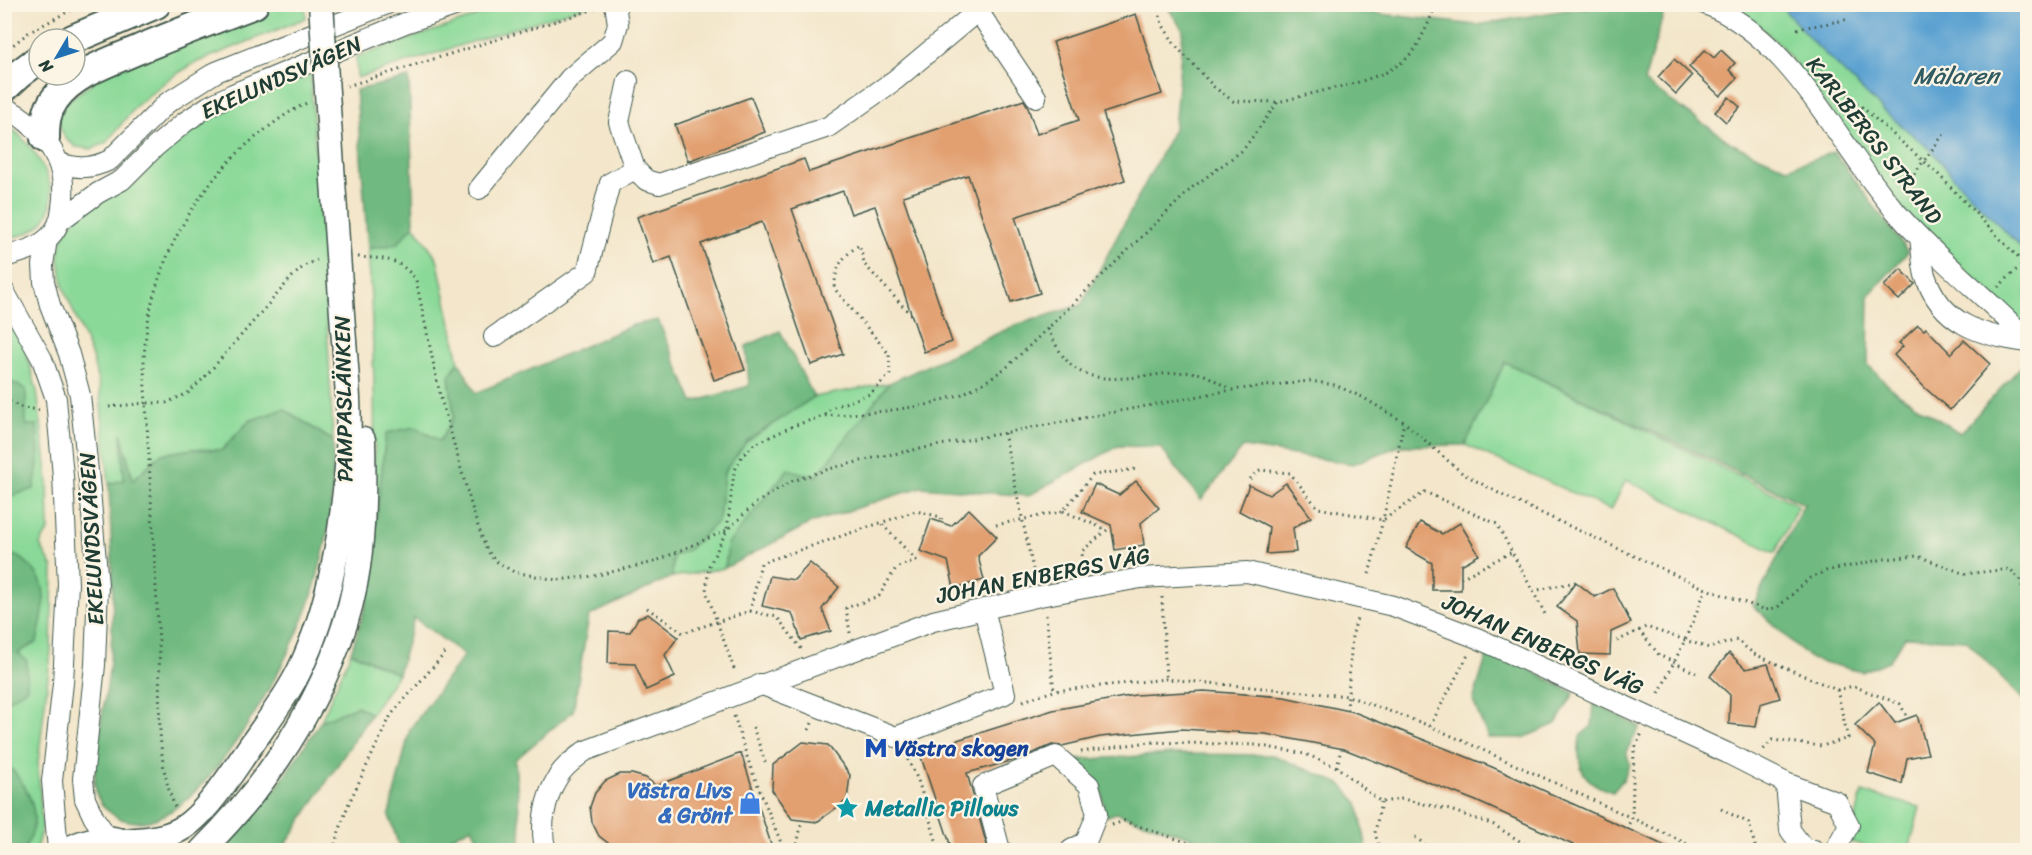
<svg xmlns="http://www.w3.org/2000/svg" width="2032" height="855" viewBox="0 0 2032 855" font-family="Sriracha,sans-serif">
	<rect width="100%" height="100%" fill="#fcf5e5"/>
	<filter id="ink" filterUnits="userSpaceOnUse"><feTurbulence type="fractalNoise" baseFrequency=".0167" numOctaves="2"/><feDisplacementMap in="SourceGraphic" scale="12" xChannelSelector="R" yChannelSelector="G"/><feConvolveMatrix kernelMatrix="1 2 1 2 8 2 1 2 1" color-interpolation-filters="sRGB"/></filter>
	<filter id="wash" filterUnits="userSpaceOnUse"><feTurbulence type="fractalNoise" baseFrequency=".008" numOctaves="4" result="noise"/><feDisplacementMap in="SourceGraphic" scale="24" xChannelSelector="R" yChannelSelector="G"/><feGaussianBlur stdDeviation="1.35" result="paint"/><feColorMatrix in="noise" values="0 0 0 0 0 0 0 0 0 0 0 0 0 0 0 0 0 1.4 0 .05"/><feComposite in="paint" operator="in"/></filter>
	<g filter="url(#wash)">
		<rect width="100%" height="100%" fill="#f3e6ca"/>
		<g fill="#8ad998" stroke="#548b66" stroke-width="1.5">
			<polygon points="277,5 305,5 306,18 195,63 170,78 136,106 106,143 92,149 76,147 65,138 58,122 60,107 116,65"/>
			<polygon points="510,5 589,5 357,78 356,57"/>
			<polygon points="1729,5 1780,5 1815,44 1884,111 1931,150 1955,179 2027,254 2027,329 1907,214 1782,47 1755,22"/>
			<polygon points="310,70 326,301 333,441 284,409 249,421 222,450 193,449 161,454 133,480 122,437 124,480 109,484 99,386 92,357 63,286 59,258 62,239 70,225 86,208 135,183 185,132 218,108"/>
			<path d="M4 123C29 138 62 183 48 214 40 231 21 236 5 239Z"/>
			<path d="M414 225 437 258 459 362 449 376 454 416 440 441 415 427 386 433 373 547C376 448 375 348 368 249L397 244Z"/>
			<polygon points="4,308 25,347 37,391 48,481 49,529 40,545 53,568 51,651 38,763 42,826 36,850 5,850"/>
			<polygon points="1505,362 1798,505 1775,553 1626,480 1611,510 1465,445"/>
			<polygon points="889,383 816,478 728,544 725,568 672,577 673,556 688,550 719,520 724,472 747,441 814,397"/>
			<polygon points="351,652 398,674 371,714 357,706 321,721"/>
			<polygon points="1862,792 1920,807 1909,850 1883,850 1850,842"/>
		</g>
		<g fill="#6fb980" stroke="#477b5a" stroke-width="1.5">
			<polygon points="1166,5 1333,5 1381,14 1477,25 1571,9 1623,5 1666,5 1644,82 1733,144 1787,168 1834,152 1908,252 1869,295 1868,365 1895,392 1960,433 2027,360 2027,704 1966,640 1905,637 1889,661 1862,672 1811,659 1753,606 1804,504 1505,362 1465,445 1399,446 1353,464 1243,447 1201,500 1160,447 1118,446 1028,496 921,487 811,523 725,568 728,544 788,469 816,477 889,383 1016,325 1081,305 1174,129 1183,30"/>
			<polygon points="409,78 414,225 397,244 368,249 356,90"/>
			<polygon points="658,320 693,402 749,386 746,346 780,331 814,397 747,441 724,472 719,520 688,550 673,556 672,577 589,616 573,711 515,760 522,850 483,850 472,827 426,850 400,850 389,815 410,729 464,655 414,618 398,674 351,652 367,601 386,433 415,427 440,441 454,416 449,376 459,362 476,393 633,325"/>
			<polygon points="4,377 9,381 26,389 26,425 37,425 39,459 34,489 5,498"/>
			<path d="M284 409 333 441C334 479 332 517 323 554 318 574 313 596 305 615 284 668 197 837 128 821 115 819 99 806 96 792 90 760 106 704 109 670 116 608 111 546 109 484L124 480 121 433 133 480 161 454 193 449 222 450 249 421Z"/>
			<path d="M5 552V554C21 556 22 558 33 569 52 589 42 617 37 642L18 653 27 661V688L6 702 4 701Z"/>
			<polygon points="1489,648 1574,693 1556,724 1523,738 1488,738 1473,701"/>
			<path d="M1594 703 1640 727 1626 752 1630 764 1623 780 1613 792C1581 783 1576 766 1580 736L1592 726Z"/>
			<polygon points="357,706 371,714 286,844 291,850 224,850 279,784 321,721"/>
			<polygon points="1176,754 1273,755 1341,784 1358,803 1367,850 1230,850 1116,813 1105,817 1102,790 1074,760"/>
			<path d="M5 763C22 777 39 806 33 829 32 836 27 844 24 850H5Z"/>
		</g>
		<polygon fill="#5ba2d1" stroke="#3d7082" stroke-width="1.5" points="1780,5 2027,5 2027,254 1955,179 1931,150 1884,111 1815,44"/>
		<g id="blocks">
			<g fill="#e2a071">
				<polygon points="1136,14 1162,94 1103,113 1125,180 1015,217 1040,293 1011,302 968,175 903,196 952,342 924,352 875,206 851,214 843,191 792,209 843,354 811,365 762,222 701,244 745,370 714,380 671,257 653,264 637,217 804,159 809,172 1024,100 1027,105 1037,134 1079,120 1053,42"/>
				<polygon points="1705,50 1714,58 1721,50 1735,63 1729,70 1737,78 1720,96 1689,67"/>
				<polygon points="1674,59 1692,76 1676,94 1658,77"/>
				<polygon points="751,97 765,132 688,161 675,125"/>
				<polygon points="1729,97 1740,107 1726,122 1715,112"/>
				<polygon points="1901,269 1915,284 1899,300 1884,286"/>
				<polygon points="1918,325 1924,330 1926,328 1951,354 1964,340 1990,364 1950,410 1925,388 1894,355 1903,346 1899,343"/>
				<polygon points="1136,481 1159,508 1141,523 1144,545 1115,550 1111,525 1082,512 1095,484 1119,495"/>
				<polygon points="1286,483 1311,517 1293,528 1296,552 1266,554 1269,527 1239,511 1249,485 1269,495"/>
				<polygon points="969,509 997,537 978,556 984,580 954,588 948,561 920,551 931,519 951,526"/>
				<polygon points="1420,522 1442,534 1460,523 1479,555 1461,565 1461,590 1432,590 1432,563 1406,548"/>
				<polygon points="810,563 839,587 822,609 831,631 801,640 792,613 762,606 770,576 794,580"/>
				<polygon points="1576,582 1595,597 1613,588 1631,623 1611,632 1610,655 1580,654 1577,621 1557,607"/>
				<polygon points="648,614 678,637 665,655 675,677 646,690 635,664 608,663 609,631 630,632 638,618"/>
				<polygon points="1729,653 1746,669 1768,664 1780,698 1760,704 1756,727 1729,724 1730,695 1710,676"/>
				<polygon points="1204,691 1284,697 1354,712 1492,767 1674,850 1584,850 1476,801 1344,749 1266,734 1181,729 1100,737 1062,746 1052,745 1018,759 967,773 988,850 952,850 920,754 953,745 951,742 1053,710 1135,695"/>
				<polygon points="1879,702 1895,723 1917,715 1928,754 1907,758 1902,784 1868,773 1875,745 1855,725"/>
				<polygon points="803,742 828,745 850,775 847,800 817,822 792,819 772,790 773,765"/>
				<polygon points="741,753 773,850 629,850 612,846 599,836 592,822 590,807 595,793 605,781 620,774 632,774 646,778 656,786"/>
			</g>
		</g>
	</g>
	<g filter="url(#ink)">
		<use href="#blocks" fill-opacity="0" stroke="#3f564a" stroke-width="1.5"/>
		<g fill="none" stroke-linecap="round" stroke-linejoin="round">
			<g stroke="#3f564a" stroke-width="22">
				<g id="minor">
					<path d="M1705 4C1793 38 1837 145 1897 213 1937 259 1985 296 2028 340"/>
					<polyline points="978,11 1036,97"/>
					<polyline points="628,81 619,122 635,169 646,180 659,184 828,127 895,80 986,4"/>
					<path d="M4 108C16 112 26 120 35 129 57 150 67 176 62 207 61 219 57 231 47 239 35 249 19 253 4 257"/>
					<path d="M59 163C78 169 91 169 110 160L167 103 216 72 387 4"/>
					<polyline points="479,189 570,78 613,41 618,24 615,4"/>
					<polyline points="61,220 98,193 122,180 155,147 185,122 209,106 233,94 405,23 460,4"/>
					<path d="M1920 238C1922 250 1922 264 1925 275 1941 324 1981 336 2028 342"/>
					<polyline points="47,239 43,265 44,282 50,305 69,354 80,395 90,490 98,585 95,665 83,779 85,799 94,818 108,838"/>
					<polyline points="4,291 42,359 56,399 63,476 68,584 63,683 52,781 58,850"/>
					<polyline points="494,337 587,272 610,183 635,169"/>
					<polyline points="760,684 896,737 1005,694 984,609"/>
					<polyline points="1786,783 1790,830 1805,850 1814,850"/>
					<path d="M546 850C539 828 545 797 558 777 564 766 576 758 585 751L933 621 1040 596 1141 578 1247 572 1393 606 1477 638 1727 753 1786 783 1837 802 1849 825 1835 850"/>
					<polyline points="1000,850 983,786 1056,756 1089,785 1097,814 1086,842 1071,850"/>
				</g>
			</g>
			<g stroke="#3f564a" stroke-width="27">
				<g id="major">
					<path d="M121 841C140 840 162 839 179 830 204 817 231 774 247 751 264 726 286 698 299 671 330 608 344 524 348 454 351 405 344 349 341 299"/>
					<path d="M68 850C81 841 105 835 120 841 125 843 129 847 133 850"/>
					<path d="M202 850C276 777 343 672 358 567 364 525 364 482 363 440"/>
				</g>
			</g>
			<g stroke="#3f564a" stroke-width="32">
				<g id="highway">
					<polyline points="73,39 156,4"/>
					<polyline points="4,88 19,74 39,59"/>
					<path d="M45 138C45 123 46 111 55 99 74 72 113 61 142 48 179 33 216 18 254 4"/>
				</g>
			</g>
			<g stroke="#3f564a" stroke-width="3" stroke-dasharray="1.5 4.5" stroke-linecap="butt">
				<polyline points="1156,4 1162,24 1176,46 1214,87 1233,101 1278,102"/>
				<polyline points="1797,29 1850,19"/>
				<polyline points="4,52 28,33 82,4"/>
				<polyline points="1812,63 1938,174 2028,268"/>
				<polyline points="347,86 598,8"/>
				<polyline points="1914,174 1946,131"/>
				<path d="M358 257C386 259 398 257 416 280L440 395 475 518 486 548 494 560 514 572 557 580 594 576 654 562 727 530 756 503 792 481 829 469 877 457 1231 390 1310 381 1335 385 1362 397 1404 422 1462 473 1504 496 1706 589 1766 610 1778 607 1810 578 1826 571 1884 559 1918 556 1965 574 2010 569 2020 579 2028 606"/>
				<polyline points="1998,287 2028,259"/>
				<path d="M1048 329C1053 340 1059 352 1067 361 1096 395 1158 368 1197 373 1207 374 1220 384 1230 389"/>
				<polyline points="4,399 23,408 39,410"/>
				<path d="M109 407 146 403C145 389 144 375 144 362 146 278 188 195 251 141 268 127 287 112 307 103"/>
				<path d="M825 415 831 408 870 394 890 374 889 354 834 288C837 265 840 259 859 245L865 265 912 316"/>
				<polyline points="1004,433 1033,569"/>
				<polyline points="1250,479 1260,470 1290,473 1318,508 1383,520 1425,492 1497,524 1545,614"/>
				<polyline points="1063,511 1107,530 1082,551 1083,569"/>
				<polyline points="996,525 1063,511 1093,475 1137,469"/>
				<polyline points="1369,574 1383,520 1404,422"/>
				<polyline points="1461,578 1512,552"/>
				<polyline points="1533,591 1576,582"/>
				<polyline points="1162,597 1166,679"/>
				<polyline points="647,608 683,633 750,611 761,563 916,511 941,517 942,522"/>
				<polyline points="750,611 777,617 803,651"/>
				<polyline points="1046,615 1054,691"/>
				<polyline points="1639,630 1659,655 1696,673"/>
				<polyline points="850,633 846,608 879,596 896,568 916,560 881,523"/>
				<polyline points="1617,641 1646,627 1709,648 1737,640 1754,654 1837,690 1848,738 1822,746 1772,740 1763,750"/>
				<polyline points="734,669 706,591 709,566 727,530 734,472 742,456 753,445 793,426 823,416 886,411 926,405 962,394 985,382 1007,367 1047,329 1193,187 1243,150 1278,102 1359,82 1385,73 1404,61 1416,48 1428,24 1436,4"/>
				<polyline points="1837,690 1853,686 1900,704 1906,715"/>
				<polyline points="1659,693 1685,640 1706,589"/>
				<polyline points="1023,701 1054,691 1166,679 1348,696 1430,726 1632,818 1700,850"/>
				<polyline points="1347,710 1352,637 1357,618"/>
				<polyline points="734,716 750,766 784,850"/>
				<polyline points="1430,726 1469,653"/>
				<polyline points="753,727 765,762"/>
				<polyline points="809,730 812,723"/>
				<polyline points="1081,752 1149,742 1256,745 1305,754 1337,767 1381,802 1402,799 1450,810 1494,825 1534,850"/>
				<polyline points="905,754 918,780 939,850"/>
				<polyline points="1337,767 1341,749"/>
				<path d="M175 807C154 757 161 698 159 645 155 564 150 483 146 403H166L188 393 204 378 292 277 304 266 317 260"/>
				<polyline points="1721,809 1749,823 1756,850"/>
				<polyline points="1112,825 1124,821 1209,850"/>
				<polyline points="1626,829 1632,818 1634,750 1642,733"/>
				<polyline points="1415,837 1432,850"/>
				<polyline points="333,850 348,805 391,715 446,652"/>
				<polyline points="796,850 802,821"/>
				<polyline points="1380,850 1375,833 1381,802"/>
			</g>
			<use href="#minor" stroke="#fff" stroke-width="20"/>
			<use href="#major" stroke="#fff" stroke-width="24"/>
			<use href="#highway" stroke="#fff" stroke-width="28"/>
			<g stroke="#3f564a" stroke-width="27" stroke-linecap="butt">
				<polyline id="major-bridge" points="321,4 341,299"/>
			</g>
			<use href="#major-bridge" stroke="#fff" stroke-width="24"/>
		</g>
	</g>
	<defs>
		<g id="metro-bare" transform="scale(1.8)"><path d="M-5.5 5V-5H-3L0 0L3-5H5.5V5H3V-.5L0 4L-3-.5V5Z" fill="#1a4fb4" stroke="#fcf5e5" stroke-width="2.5" paint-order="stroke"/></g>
		<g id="shop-bare" transform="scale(1.8)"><path d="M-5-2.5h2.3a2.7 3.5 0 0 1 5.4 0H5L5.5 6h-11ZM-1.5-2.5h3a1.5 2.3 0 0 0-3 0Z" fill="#3f7fe0" stroke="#fcf5e5" stroke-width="2.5" paint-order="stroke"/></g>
		<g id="sight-bare" transform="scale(1.8)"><path d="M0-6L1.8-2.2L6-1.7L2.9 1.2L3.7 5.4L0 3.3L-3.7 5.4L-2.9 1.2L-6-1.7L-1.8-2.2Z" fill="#0f9aa8" stroke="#fcf5e5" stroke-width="2.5" paint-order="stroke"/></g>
	</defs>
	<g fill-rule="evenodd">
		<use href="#metro-bare" x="876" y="748"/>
		<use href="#shop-bare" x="750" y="803"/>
		<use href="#sight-bare" x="847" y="808"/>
	</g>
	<g text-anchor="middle" stroke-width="4.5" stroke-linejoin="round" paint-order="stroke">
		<g font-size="22" fill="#1f3d34" stroke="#fcf5e5">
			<text transform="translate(281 77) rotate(-24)" y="8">EKELUNDSVÄGEN</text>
			<text transform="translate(1875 140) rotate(52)" y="8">KARLBERGS STRAND</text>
			<text transform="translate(343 399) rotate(-91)" y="8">PAMPASLÄNKEN</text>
			<text transform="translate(91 539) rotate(-93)" y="8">EKELUNDSVÄGEN</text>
			<text transform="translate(1043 575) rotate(-11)" y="8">JOHAN ENBERGS VÄG</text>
			<text transform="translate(1543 644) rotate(24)" y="8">JOHAN ENBERGS VÄG</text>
		</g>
		<g font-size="22" font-weight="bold" fill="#164399" stroke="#fcf5e5" text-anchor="start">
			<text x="894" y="756">Västra skogen</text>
		</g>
		<g font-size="22" font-weight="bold" fill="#366cbe" stroke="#fcf5e5" text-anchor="end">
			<text x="732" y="798">Västra Livs<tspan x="732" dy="25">&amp; Grönt</tspan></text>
		</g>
		<g font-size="22" font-weight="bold" fill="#0d838f" stroke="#fcf5e5" text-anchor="start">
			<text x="865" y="816">Metallic Pillows</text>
		</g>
		<g font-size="24" font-style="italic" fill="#315b63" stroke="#fcf5e5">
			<text x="1956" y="84">Mälaren</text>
		</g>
	</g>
	<rect width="2032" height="855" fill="none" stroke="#fcf5e5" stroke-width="24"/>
	<g transform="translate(57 57) rotate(231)"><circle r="28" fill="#fcf5e5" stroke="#a4ab9e" stroke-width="1.5"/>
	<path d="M0-4.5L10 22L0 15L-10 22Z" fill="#1f6fb2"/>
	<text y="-9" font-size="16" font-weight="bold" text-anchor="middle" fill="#1f3d34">N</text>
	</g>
</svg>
